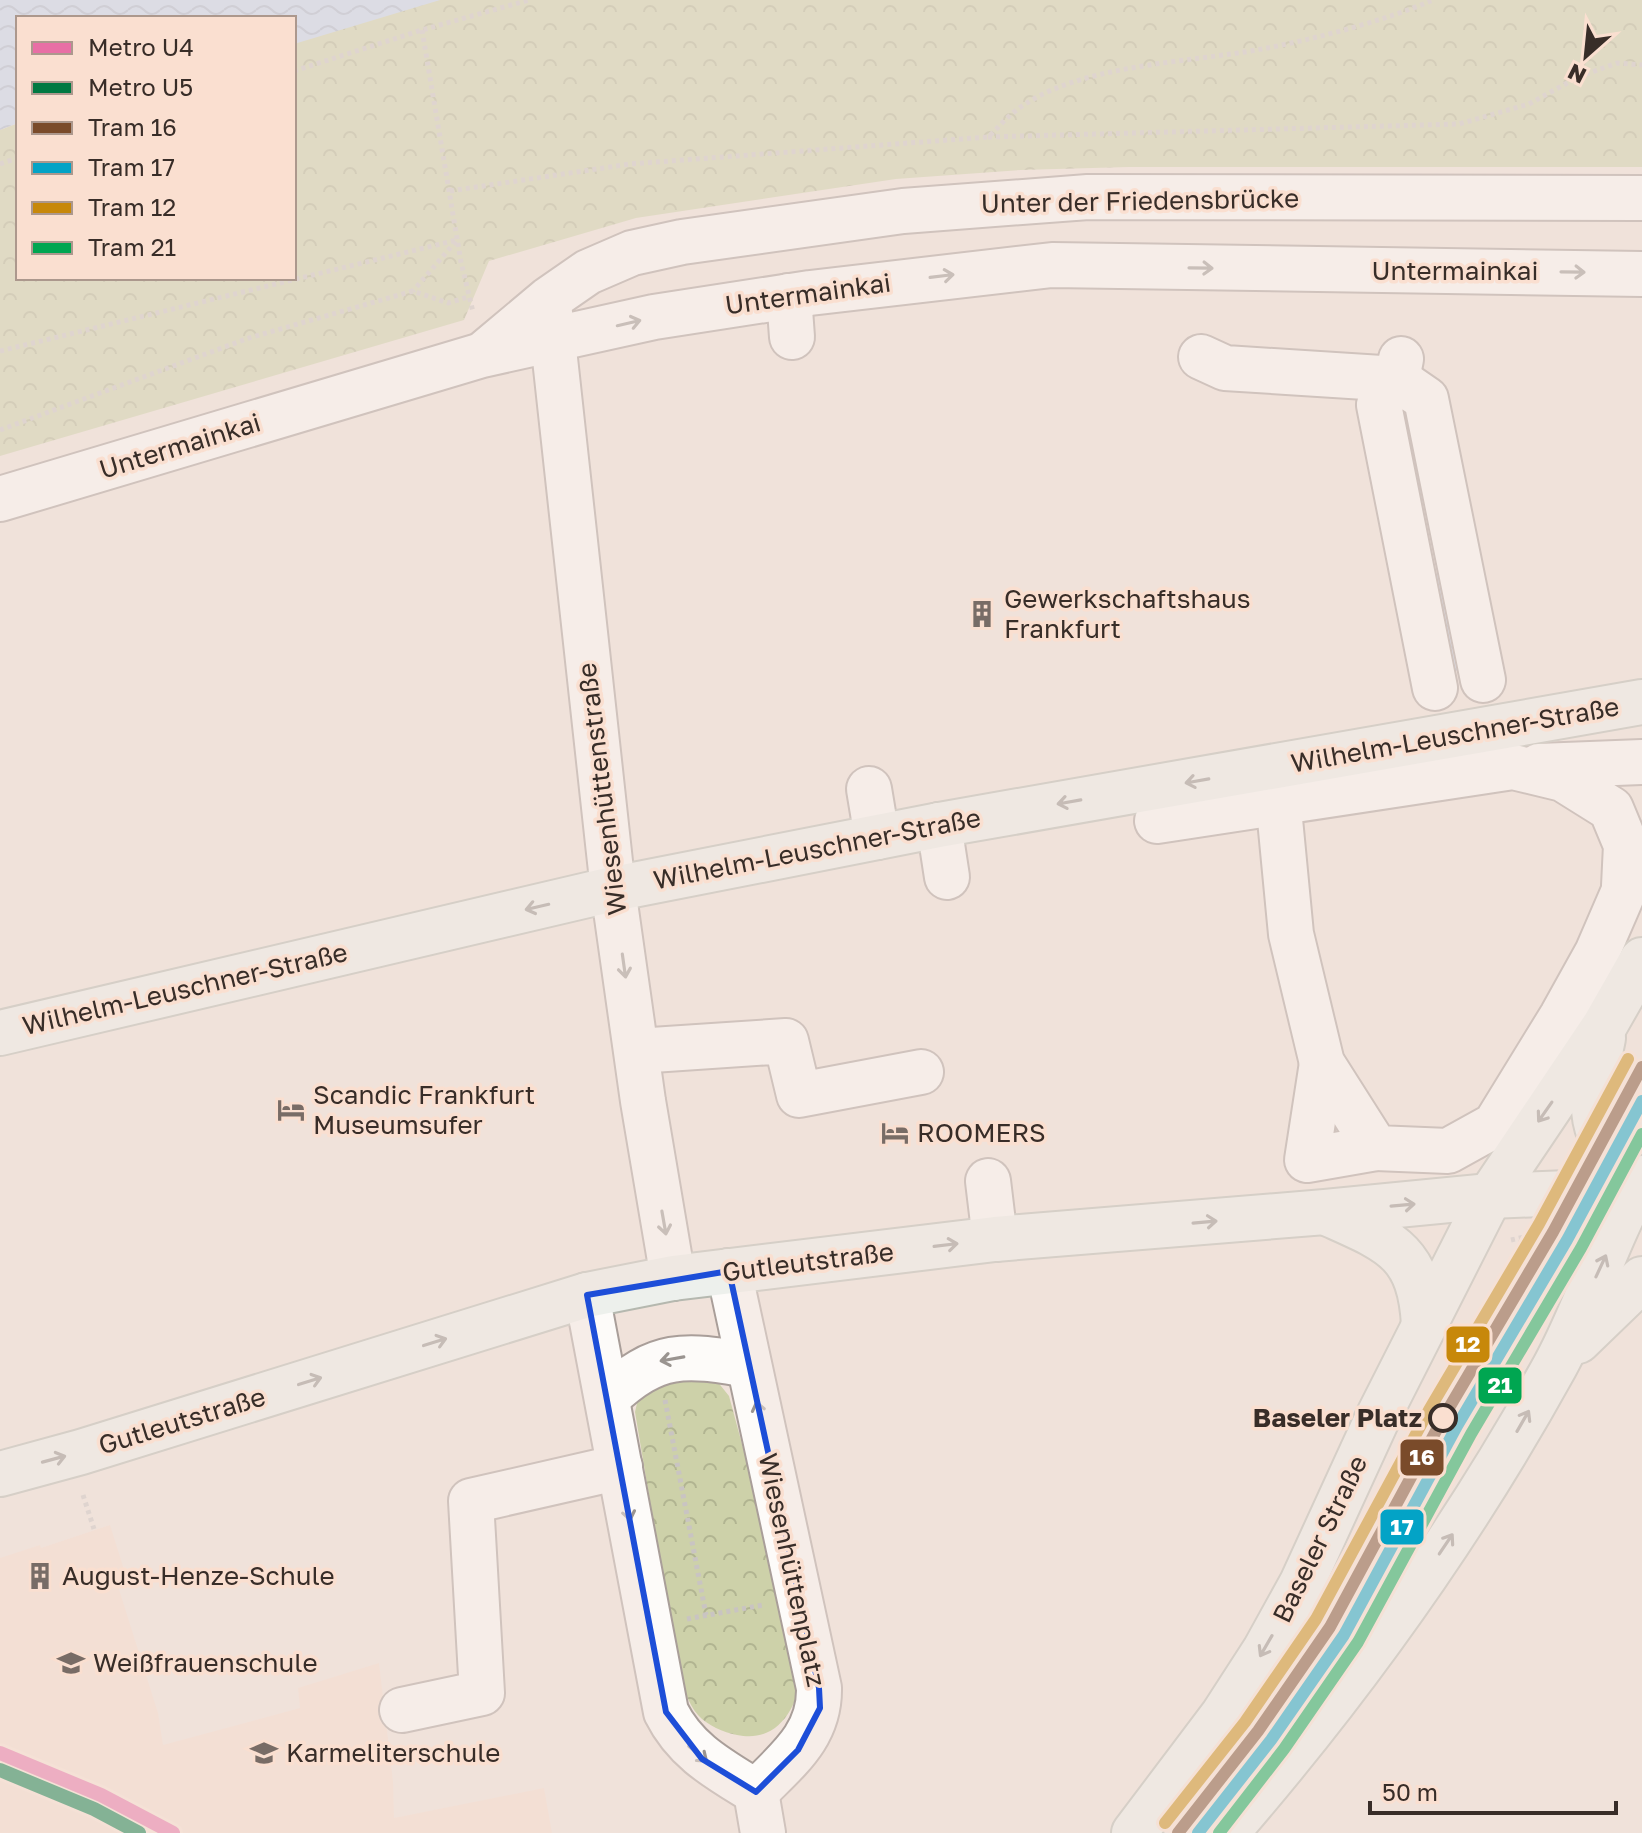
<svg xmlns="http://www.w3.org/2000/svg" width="1642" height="1833" viewBox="0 0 1642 1833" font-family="'Golos Text',sans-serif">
	<defs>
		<pattern id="forest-crowns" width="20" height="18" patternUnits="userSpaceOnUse" patternTransform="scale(2)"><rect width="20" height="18" fill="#cdd1a9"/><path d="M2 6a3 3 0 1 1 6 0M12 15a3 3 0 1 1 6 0" fill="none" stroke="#b1b491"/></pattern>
		<pattern id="water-waves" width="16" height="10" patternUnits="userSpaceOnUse" patternTransform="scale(2)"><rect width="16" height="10" fill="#c3d5f0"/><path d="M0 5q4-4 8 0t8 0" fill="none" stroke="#a8b7ce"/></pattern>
	</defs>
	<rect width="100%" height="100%" fill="#f0e2da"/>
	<polygon fill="#f5dccd" points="110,1525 127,1579 117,1583 158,1713 163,1745 300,1708 298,1688 379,1663 393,1781 394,1818 544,1788 552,1833 0,1833 0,1558 40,1545 41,1548"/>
	<g fill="url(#forest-crowns)">
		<polygon points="438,0 1642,0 1642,167 1129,167 1021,170 896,179 636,218 489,261 464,320 0,456 0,130 18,123 18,278 294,278 294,40"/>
		<path d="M657 1378 717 1381 729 1396 803 1670C798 1706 779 1744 737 1735 723 1732 708 1726 698 1715 687 1703 683 1684 678 1669L635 1412 638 1399Z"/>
	</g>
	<g fill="url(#water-waves)">
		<polygon points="0,0 440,0 294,44 294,18 18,18 18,123 0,130"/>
		<polygon points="1410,404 1430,501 1416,503 1396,407"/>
		<polygon points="1440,573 1460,670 1446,672 1426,576"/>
	</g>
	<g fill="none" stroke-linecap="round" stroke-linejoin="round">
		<g stroke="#a99e99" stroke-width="48">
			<g id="minor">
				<polyline points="789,296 792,337"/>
				<polyline points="550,313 613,889 643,1101 673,1278"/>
				<polyline points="487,351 549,299 588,272 632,253 682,242 903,211 1088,197 1642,198"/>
				<polyline points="1201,357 1225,368 1397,379 1426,399 1483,680"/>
				<polyline points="1401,359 1397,379 1379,405 1435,688"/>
				<polyline points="0,499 482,355 654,317 810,293 1052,265 1642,274"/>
				<polyline points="1539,766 1642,762"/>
				<polyline points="1277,788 1291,934 1322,1063 1376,1148 1448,1151 1495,1125 1562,1016 1597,953 1642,849"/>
				<polyline points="869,789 877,837"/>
				<polyline points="1157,821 1513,767 1563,779 1611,809 1626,845 1624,886"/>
				<polyline points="939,825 947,877"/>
				<polyline points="637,1051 786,1041 799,1095 921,1072"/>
				<polyline points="1322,1063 1307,1160 1376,1148"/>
				<polyline points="988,1181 995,1239"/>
				<path d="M587 1295 666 1712C686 1752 719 1769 756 1792 787 1760 820 1736 819 1688L729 1271"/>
				<path d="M607 1398C657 1351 684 1354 748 1365"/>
				<polyline points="402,1710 482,1693 471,1501 620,1467"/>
				<polyline points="756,1792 763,1833"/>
			</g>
		</g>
		<g stroke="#b5b8af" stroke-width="48">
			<g id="major">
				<polyline points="0,1033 613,889 939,825 1642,702"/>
				<path d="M1603 1038C1587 1115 1588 1127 1634 1192"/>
				<path d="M1327 1213C1389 1241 1420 1250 1424 1325"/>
				<polyline points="1578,1341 1642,1279"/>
				<polyline points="0,1474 81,1452 587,1295 673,1278 995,1239 1325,1212 1490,1196 1642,1190"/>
				<polyline points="1134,1833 1223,1715 1265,1650 1302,1583 1379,1415 1490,1196 1605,1025 1642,960"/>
				<path d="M1226 1833C1351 1689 1463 1533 1555 1366 1588 1306 1607 1236 1642 1178"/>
			</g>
		</g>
		<g stroke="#c9c4c2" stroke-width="5" stroke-dasharray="4 4" stroke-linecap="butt">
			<polyline points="422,30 461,262 473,312"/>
			<polyline points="294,71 422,30 529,0"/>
			<polyline points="988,137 1459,124 1529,104 1578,77 1617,63 1642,65"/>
			<polyline points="0,164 18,158"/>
			<path d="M450 191 630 164 988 137C997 129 1005 119 1014 112 1074 64 1188 63 1262 49 1315 39 1384 21 1433 0"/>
			<polyline points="0,351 457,240 413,291"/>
			<polyline points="0,430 249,338 413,291 448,303 468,297"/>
			<polyline points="1511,1240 1533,1235"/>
			<polyline points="665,1400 706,1615"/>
			<polyline points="83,1495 94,1529"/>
			<polyline points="1380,1513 1512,1270 1522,1238"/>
			<polyline points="1348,1575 1372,1590"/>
			<polyline points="687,1619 763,1605"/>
		</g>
		<use href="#minor" stroke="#fdfbf9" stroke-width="44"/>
		<use href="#major" stroke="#edf0ec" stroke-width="44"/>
		<g stroke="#fadfd0" stroke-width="18">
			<polyline id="tram-1" points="1178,1833 1258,1731 1330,1627 1443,1418 1553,1232 1642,1067"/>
		</g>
		<g stroke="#fadfd0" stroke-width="18">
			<polyline id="tram-2" points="1198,1833 1271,1740 1344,1635 1457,1426 1567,1240 1642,1101"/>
		</g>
		<g stroke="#fadfd0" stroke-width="18">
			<polyline id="tram-3" points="1165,1823 1245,1722 1316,1619 1429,1410 1539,1224 1628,1059"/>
		</g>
		<g stroke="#fadfd0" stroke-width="18">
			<polyline id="tram-4" points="1219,1833 1284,1749 1358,1642 1471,1434 1581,1248 1642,1134"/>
		</g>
		<use href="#tram-1" stroke="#7a4b2a" stroke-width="12"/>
		<use href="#tram-2" stroke="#03a3c6" stroke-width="12"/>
		<use href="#tram-3" stroke="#c7880a" stroke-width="12"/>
		<use href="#tram-4" stroke="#00a651" stroke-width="12"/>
		<g stroke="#fadfd0" stroke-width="20">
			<polyline id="metro-1" points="0,1753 101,1795 173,1833"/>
		</g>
		<g stroke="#fadfd0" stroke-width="20">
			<polyline id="metro-2" points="0,1770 94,1809 139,1833"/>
		</g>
		<use href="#metro-1" stroke="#e86fa5" stroke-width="14"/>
		<use href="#metro-2" stroke="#007942" stroke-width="14"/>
	</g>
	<defs><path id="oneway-shaft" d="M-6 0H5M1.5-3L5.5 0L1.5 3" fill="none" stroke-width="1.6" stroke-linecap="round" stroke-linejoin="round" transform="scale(2)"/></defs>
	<g stroke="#9a9490">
		<use href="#oneway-shaft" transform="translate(1201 268) rotate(1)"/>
		<use href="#oneway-shaft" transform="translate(1573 272) rotate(1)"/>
		<use href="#oneway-shaft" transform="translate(942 276) rotate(-7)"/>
		<use href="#oneway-shaft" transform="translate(629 323) rotate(-13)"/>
		<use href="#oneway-shaft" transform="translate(624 966) rotate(82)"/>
		<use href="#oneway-shaft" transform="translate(664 1223) rotate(80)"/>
		<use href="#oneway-shaft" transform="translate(672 1359) rotate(170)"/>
		<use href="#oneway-shaft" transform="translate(759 1413) rotate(-103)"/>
		<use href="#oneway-shaft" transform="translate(628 1509) rotate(79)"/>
		<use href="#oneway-shaft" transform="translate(698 1754) rotate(40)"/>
	</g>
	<g stroke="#928e8a">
		<use href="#oneway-shaft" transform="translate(1197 781) rotate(170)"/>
		<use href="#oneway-shaft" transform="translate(1069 802) rotate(170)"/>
		<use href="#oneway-shaft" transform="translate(537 907) rotate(167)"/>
		<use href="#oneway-shaft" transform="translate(1545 1112) rotate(125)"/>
		<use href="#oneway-shaft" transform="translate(1403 1205) rotate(-5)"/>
		<use href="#oneway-shaft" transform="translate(1205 1222) rotate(-5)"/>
		<use href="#oneway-shaft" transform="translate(946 1245) rotate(-7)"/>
		<use href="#oneway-shaft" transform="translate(1601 1266) rotate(-65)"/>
		<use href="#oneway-shaft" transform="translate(435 1342) rotate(-17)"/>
		<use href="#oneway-shaft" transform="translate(310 1381) rotate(-17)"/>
		<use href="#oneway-shaft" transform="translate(1523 1421) rotate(-60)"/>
		<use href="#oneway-shaft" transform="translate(54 1459) rotate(-15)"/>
		<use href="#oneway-shaft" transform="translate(1446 1544) rotate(-56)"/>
		<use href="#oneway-shaft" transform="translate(1266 1646) rotate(120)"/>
	</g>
	<path d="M0 0H1642V1833H0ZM729 1271 819 1688 820 1708 798 1750 756 1792 702 1759 666 1712 587 1295Z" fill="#f0e2da" fill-opacity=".55" fill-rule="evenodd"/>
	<path fill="none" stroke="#1d4ed8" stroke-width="6" stroke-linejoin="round" d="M729 1271 819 1688 820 1708 798 1750 756 1792 702 1759 666 1712 587 1295Z"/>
	<defs>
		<g id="building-bare" transform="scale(2.16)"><path d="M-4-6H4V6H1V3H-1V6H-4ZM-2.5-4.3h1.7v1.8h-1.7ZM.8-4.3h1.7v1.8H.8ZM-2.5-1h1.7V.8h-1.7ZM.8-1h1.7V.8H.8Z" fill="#786c66" stroke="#fadfd0" stroke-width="2.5" paint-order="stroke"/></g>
		<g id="hotel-bare" transform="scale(2.16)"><path d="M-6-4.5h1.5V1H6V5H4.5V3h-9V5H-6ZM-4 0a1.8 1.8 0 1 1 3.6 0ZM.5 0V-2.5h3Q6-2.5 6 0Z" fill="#786c66" stroke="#fadfd0" stroke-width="2.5" paint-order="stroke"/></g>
		<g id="school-bare" transform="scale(2.16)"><path d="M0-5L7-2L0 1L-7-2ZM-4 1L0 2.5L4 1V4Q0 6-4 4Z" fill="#786c66" stroke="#fadfd0" stroke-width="2.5" paint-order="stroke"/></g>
	</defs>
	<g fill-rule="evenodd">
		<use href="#building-bare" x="982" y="614"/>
		<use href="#hotel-bare" x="291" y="1110"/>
		<use href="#hotel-bare" x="895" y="1133"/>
		<use href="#building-bare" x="40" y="1576"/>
		<use href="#school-bare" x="71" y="1663"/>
		<use href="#school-bare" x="264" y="1753"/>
	</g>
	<circle fill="#fadfd0" stroke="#382d28" stroke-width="4" cx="1443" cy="1418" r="13"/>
	<g text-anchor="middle" stroke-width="7" stroke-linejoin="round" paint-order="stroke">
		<g font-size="26" fill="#382d28" stroke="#fadfd0">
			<text transform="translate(1140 201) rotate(-1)" y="9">Unter der Friedensbrücke</text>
			<text x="1455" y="280">Untermainkai</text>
			<text transform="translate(808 294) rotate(-8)" y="9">Untermainkai</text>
			<text transform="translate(180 446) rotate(-17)" y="9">Untermainkai</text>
			<text transform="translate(1455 735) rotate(-10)" y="9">Wilhelm-Leuschner-Straße</text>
			<text transform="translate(602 789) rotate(-97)" y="9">Wiesenhüttenstraße</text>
			<text transform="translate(817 849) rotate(-11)" y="9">Wilhelm-Leuschner-Straße</text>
			<text transform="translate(185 989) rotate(-13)" y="9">Wilhelm-Leuschner-Straße</text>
			<text transform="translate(808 1262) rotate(-7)" y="9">Gutleutstraße</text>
			<text transform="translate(182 1421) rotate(-17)" y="9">Gutleutstraße</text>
			<text transform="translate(1320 1539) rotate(-64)" y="9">Baseler Straße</text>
			<text transform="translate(792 1570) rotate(78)" y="9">Wiesenhüttenplatz</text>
		</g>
		<g font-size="26" fill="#382d28" stroke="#fadfd0" text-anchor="start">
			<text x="1004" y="608">Gewerkschaftshaus<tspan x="1004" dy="30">Frankfurt</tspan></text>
			<text x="313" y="1104">Scandic Frankfurt<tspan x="313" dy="30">Museumsufer</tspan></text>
			<text x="917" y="1142">ROOMERS</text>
			<text x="62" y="1585">August-Henze-Schule</text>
			<text x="93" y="1672">Weißfrauenschule</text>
			<text x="286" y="1762">Karmeliterschule</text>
		</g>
		<g font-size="26" font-weight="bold" fill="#382d28" stroke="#fadfd0" text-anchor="end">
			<text x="1422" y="1427">Baseler Platz</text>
		</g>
	</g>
	<g stroke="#fadfd0" stroke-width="3">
		<rect x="1445" y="1325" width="46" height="39" rx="8" fill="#c7880a"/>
		<rect x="1477" y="1366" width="46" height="39" rx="8" fill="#00a651"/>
		<rect x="1399" y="1438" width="46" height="39" rx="8" fill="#7a4b2a"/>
		<rect x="1379" y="1508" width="46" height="38" rx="8" fill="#03a3c6"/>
	</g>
	<g font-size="22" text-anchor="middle" font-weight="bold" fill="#fff">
		<text x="1468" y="1352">12</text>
		<text x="1500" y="1393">21</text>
		<text x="1422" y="1465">16</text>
		<text x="1402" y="1535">17</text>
	</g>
	<rect x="16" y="16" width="280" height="264" fill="#fadfd0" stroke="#ac988d" stroke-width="2"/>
	<rect x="32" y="42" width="40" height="12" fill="#e86fa5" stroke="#ac988d" stroke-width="2"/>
	<text x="88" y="56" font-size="24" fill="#382d28">Metro U4</text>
	<rect x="32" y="82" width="40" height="12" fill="#007942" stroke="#ac988d" stroke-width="2"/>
	<text x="88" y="96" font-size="24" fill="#382d28">Metro U5</text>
	<rect x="32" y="122" width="40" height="12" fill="#7a4b2a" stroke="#ac988d" stroke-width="2"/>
	<text x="88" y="136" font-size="24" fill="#382d28">Tram 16</text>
	<rect x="32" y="162" width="40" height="12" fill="#03a3c6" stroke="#ac988d" stroke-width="2"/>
	<text x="88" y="176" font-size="24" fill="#382d28">Tram 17</text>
	<rect x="32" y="202" width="40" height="12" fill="#c7880a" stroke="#ac988d" stroke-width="2"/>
	<text x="88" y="216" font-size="24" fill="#382d28">Tram 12</text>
	<rect x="32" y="242" width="40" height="12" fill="#00a651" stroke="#ac988d" stroke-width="2"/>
	<text x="88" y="256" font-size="24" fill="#382d28">Tram 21</text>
	<g transform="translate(1586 56) rotate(207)" stroke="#fadfd0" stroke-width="6" paint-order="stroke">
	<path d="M0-6L14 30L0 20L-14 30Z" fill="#382d28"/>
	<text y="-12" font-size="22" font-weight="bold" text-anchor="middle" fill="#382d28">N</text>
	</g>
	<path d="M1370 1801v12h246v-12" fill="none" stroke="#382d28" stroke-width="4"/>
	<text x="1382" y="1801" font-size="24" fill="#382d28" stroke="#fadfd0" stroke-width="6" paint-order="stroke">50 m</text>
</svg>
